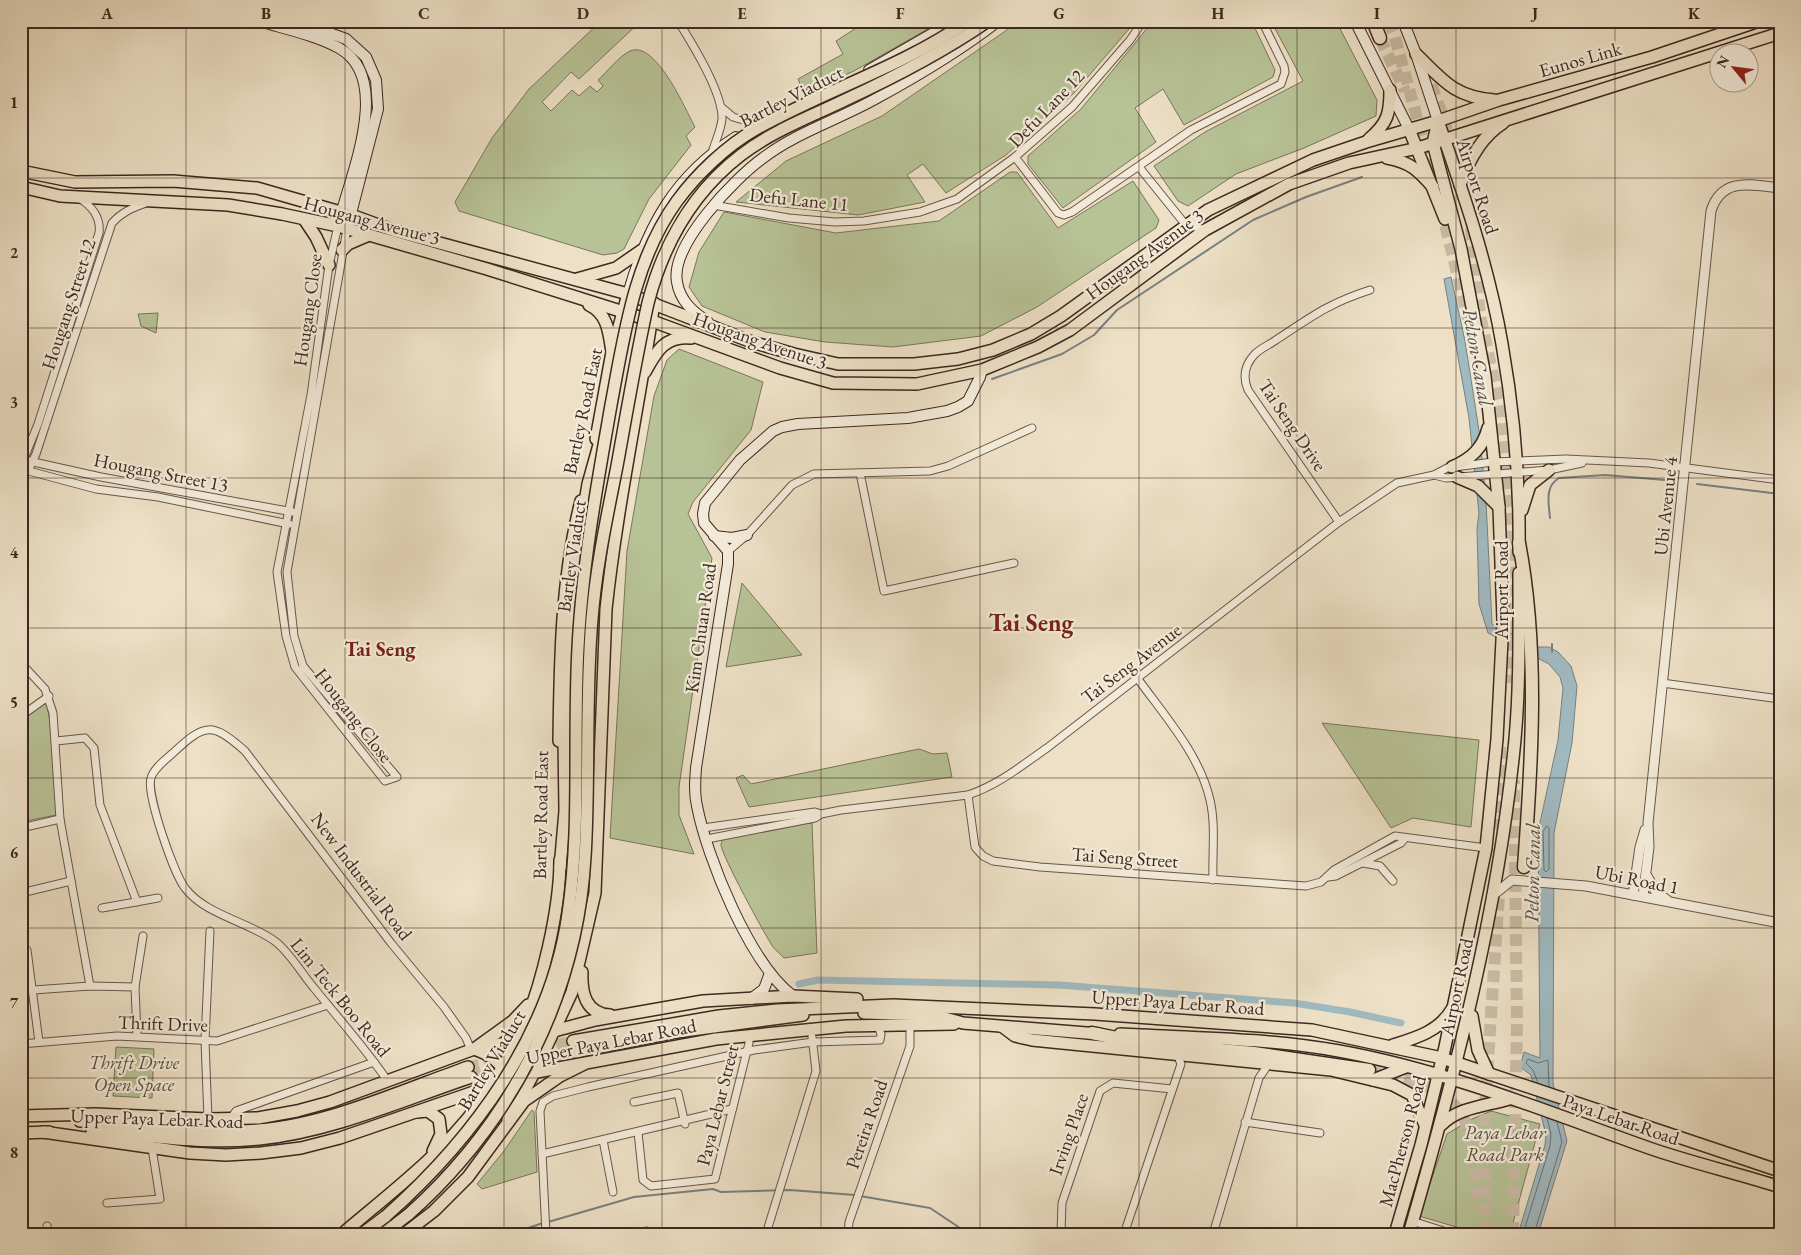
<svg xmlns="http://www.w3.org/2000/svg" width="1801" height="1255" viewBox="0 0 1801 1255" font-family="'EB Garamond',serif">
	<rect width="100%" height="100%" fill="#ede0c6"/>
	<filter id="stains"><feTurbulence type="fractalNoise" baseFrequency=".004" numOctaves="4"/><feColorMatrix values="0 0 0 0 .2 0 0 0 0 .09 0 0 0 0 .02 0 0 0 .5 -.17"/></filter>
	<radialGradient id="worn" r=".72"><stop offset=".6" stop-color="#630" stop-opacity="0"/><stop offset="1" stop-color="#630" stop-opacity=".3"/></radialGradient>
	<g fill="#b7c296" stroke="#7a755a">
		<path d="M601 21H641L579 79 571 72 542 102 551 111 572 90 579 96 590 86 597 92 603 86 598 80C607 72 619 56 630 51 656 40 685 109 695 127L686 136 691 145 649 199 624 249 617 253 603 255 459 211 455 202 492 138 529 89Z"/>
		<polygon points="867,21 942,21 854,71 804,93 798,79 843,54 836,41"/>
		<polygon points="1020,21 1119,21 1129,29 1074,93 1006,155 946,193 923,164 907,175 925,202 858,215 736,202 786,161 882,116"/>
		<polygon points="1153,21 1246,21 1253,24 1275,70 1273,77 1184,125 1163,89 1135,108 1156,142 1063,208 1028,164 1028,156 1081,109"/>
		<polygon points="1271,21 1336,21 1377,100 1376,116 1304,148 1236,174 1188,206 1178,201 1154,166 1205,132 1303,81"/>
		<polygon points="1010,172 1017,172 1058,228 1133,181 1159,220 1156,228 1037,307 981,336 893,347 825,342 765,332 702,306 689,287 699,252 724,212 836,233 939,221"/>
		<polygon points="158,313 156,333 141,326 138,314"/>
		<polygon points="679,349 763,382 751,430 693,502 688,514 712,558 679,787 679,815 694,854 610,838 627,551 654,396 667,360"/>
		<polygon points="742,583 802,655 726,667"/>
		<polygon points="46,701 53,736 56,815 21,822 21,719"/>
		<polygon points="1322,723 1479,740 1471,827 1413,818 1391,828"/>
		<polygon points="919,749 933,754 947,753 952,777 749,807 736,778 743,775 751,784"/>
		<path d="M812 823 817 953 784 958C781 954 776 951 773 947 765 935 722 856 721 845 721 841 725 835 729 833 742 826 795 824 812 823Z"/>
		<polygon points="116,1047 154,1049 152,1098 113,1096"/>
		<polygon points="532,1110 534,1112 537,1172 482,1189 477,1184 504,1151"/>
		<polygon points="1491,1111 1540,1124 1510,1234 1480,1234 1419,1216 1447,1134 1472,1119"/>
	</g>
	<polygon fill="#a0bac1" stroke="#798080" points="1451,277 1465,341 1480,437 1486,501 1492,624 1538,647 1549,647 1558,652 1571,666 1577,686 1572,743 1554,833 1553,1083 1567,1141 1538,1234 1518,1234 1545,1145 1546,1135 1531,1075 1520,1067 1524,1052 1540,1058 1538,832 1558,740 1563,688 1560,677 1549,664 1488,633 1479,604 1477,529 1479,513 1469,418 1444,279"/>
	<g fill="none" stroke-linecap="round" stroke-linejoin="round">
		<g stroke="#6f7170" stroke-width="1">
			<polygon points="1547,826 1549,828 1549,869 1546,872 1544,870 1543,832"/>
			<polyline points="1538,1083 1533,1070 1526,1063 1528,1059 1538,1063 1548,1060 1549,1087"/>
			<polyline points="1523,1234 1550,1146 1551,1134 1547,1118"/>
			<polyline points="1534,1234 1562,1142 1557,1122"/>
		</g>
		<g stroke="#798080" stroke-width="2">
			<polyline points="992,379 1062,354 1094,335 1117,310 1253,220 1306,197 1362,177"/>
			<polyline points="1697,484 1780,494"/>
			<path d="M1550 518C1549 504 1544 487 1559 478L1605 475 1665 480"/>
			<polyline points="1552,644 1552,652"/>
			<polyline points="860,1196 930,1208 963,1230 1013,1234"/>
			<polyline points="548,1222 634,1197 713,1189 721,1192 790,1190 855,1195"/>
			<polyline points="510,1234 543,1223"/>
		</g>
		<polyline stroke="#a0bac1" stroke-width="7" points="799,984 818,980 1059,985 1294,1003 1350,1012 1401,1023"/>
		<g stroke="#cabba5" stroke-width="11" stroke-dasharray="11 5.5" stroke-linecap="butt">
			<polyline points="540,1048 573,1041"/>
			<polyline points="533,1062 575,1052"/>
			<polyline points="468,1067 503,1058"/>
			<polyline points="471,1077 508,1068"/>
		</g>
		<g stroke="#cabba5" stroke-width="12" stroke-dasharray="12 6" stroke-linecap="butt">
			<polyline points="1388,21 1394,34 1436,187"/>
			<polyline points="1380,38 1405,91"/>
			<polyline points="1425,68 1442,114 1451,143"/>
			<polyline points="1441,208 1474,342"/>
			<polyline points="1471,228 1480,315 1501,412 1512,520 1513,683"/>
			<polyline points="1500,747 1501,829"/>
			<path d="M1369 1070C1402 1077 1440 1084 1461 1113 1473 1129 1476 1184 1479 1207"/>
			<polyline points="1485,1234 1485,1106 1500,879"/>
			<polyline points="1513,1234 1517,1023 1514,780"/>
		</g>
		<g stroke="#6a5649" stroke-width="9">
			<g id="minor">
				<path d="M678 21C692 43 723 94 722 119 721 130 715 142 712 153"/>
				<polyline points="721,107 733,117 757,124"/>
				<polyline points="1015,157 1058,213 1064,215 1072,212 1191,130 1281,84 1285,72 1284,66 1262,21"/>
				<polyline points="1139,167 1185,224 1205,230"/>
				<polyline points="713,205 789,218 835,222 864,221 920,212 957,199 1015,157 1072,107 1130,40 1143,21"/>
				<polyline points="338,226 329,265 311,395 277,572 286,636 295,667 385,781 397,777 303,666 294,636 287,572 347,229"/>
				<polyline points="29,461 101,477 293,512"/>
				<path d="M21 466 38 424 99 233C101 218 92 206 79 198"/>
				<polyline points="25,470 96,489 158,497 289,524"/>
				<path d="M28 471 36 454 112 223C122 212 132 208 146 203"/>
				<polyline points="860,473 884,591 1014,563"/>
				<polyline points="1434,475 1446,478 1549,470 1582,463"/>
				<path d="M1339 522 1248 390C1243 378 1244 366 1254 355 1259 349 1269 345 1276 340 1311 317 1329 303 1370 290"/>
				<polyline points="728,551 747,535 792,485 814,474 930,471 948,466 1032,428"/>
				<polyline points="21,663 45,689 53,713 60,819 90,986"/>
				<path d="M1138 679C1164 715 1200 755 1210 800 1216 825 1212 855 1213 880"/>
				<polyline points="1662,683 1780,699"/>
				<polyline points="21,716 49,696"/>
				<polyline points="56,741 85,738 94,748 100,805 137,902"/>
				<polyline points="968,795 975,847 983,856 993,861 1040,867 1306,886 1321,882 1334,870 1395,836 1486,848"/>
				<polyline points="21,828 60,819"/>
				<polyline points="703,828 815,812 821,814"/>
				<path d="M707 839 815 818 821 814 841 810 968 795C998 785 1021 766 1047 748L1339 522 1397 483 1434 475 1447 468 1493 462 1566 459 1649 463 1780 480"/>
				<polyline points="1363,863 1380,866 1393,881"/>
				<polyline points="1328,877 1336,876 1401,843 1405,838"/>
				<polyline points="21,893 71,881"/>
				<polyline points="102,908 158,898"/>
				<polyline points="27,950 39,1042"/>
				<polyline points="33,990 90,986 135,987"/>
				<polyline points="137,1036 135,987 143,936"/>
				<polyline points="21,1044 117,1036 217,1041 328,1005"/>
				<path d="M387 1080C365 1048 339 1019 314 988 302 974 291 954 276 942 250 922 205 915 185 888 174 874 146 794 151 778 154 768 165 760 173 753 205 723 212 722 245 751L391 943 444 1007 466 1038 471 1050"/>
				<polyline points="634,1102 678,1093 685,1124"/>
				<polyline points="231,1118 236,1111 374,1062"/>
				<polyline points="208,1119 205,1041 210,931"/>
				<polyline points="1245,1122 1320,1133"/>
				<polyline points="638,1132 643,1180 651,1186 715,1179 749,1043 749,1035"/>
				<polyline points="603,1140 613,1192"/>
				<polyline points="542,1154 732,1109"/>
				<polyline points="107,1203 160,1199 152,1148"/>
				<polyline points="1412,1221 1453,1234"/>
				<polyline points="47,1226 48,1234"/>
				<polyline points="1061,1232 1062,1203 1100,1091 1113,1083 1172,1089"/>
				<polyline points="546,1234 540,1111 543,1102 553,1096 588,1087 754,1050 813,1042 880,1040 881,1034 878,1026"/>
				<polyline points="633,1234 647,1231"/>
				<polyline points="766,1234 816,1071 812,1037"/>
				<polyline points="848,1234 849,1222 910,1046 910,1025"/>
				<polyline points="856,1234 864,1234"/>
				<polyline points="1124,1234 1181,1064 1177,1054"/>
				<polyline points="1213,1234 1259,1078 1268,1065"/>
			</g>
		</g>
		<g stroke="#6a5649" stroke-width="11">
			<g id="tertiary">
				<polyline points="1647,876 1656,892 1667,900"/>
				<polyline points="1633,895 1640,847 1645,830"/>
				<polyline points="1492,896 1512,880 1586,886 1780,923"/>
				<path d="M1643 896 1649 847 1648 823 1711 211C1722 176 1752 185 1780 188"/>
			</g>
		</g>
		<g stroke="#3e281f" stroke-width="12">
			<g id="secondary">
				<path d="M259 21C285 29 315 35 339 48 395 79 348 180 338 226"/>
				<polyline points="296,21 346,39 366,57 376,80 378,109 347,229"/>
				<polyline points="1355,21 1409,129"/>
				<polyline points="1403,21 1416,54 1438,121"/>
				<polyline points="869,70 954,21"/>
				<path d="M628 294C647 227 675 175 736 137"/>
				<path d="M708 322C693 312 680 301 677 282 670 245 735 178 763 158 797 132 840 119 877 98 919 75 960 51 998 21"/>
				<polyline points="714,536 732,538 747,535"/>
				<path d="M793 996C750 964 707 858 697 806 694 793 695 781 696 768L728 564V551L704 523 703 514 705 503 740 460 773 431 782 427 798 424 908 418 947 411 958 407 968 401 980 377 982 370"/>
				<polyline points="751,999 764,989 770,973"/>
			</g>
		</g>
		<g stroke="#3e281f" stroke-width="14">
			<g id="primary">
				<path d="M1438 121C1464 194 1489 268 1502 344 1514 412 1520 484 1519 552"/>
				<polyline points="1409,129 1445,219"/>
				<polyline points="596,439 612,352 628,294"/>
				<path d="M1452 467C1471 459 1483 448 1488 428"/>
				<polyline points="1457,477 1478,486 1499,507"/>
				<polyline points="1522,510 1530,485 1549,470"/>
				<path d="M559 741C560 661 561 579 581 501"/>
				<path d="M582 972C581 993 586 1014 610 1015"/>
				<polyline points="864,1013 934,1015 963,1023 1099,1034"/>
				<polyline points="1472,1016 1478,1050 1489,1074"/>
				<polyline points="1003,1027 1015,1036 1032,1040 1331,1070 1393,1085 1412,1095 1425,1125"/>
				<path d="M1120 1034C1193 1038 1267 1038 1339 1051 1445 1070 1548 1112 1649 1148 1692 1163 1737 1173 1780 1187"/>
				<polyline points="573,1041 719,1016 777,1010 893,1005 1095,1014 1312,1030 1442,1058 1780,1171"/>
				<path d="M1393 1045C1416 1038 1440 1031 1452 1009"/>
				<polyline points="477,1047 513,1021 528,1005"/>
				<polyline points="575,1052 677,1032 803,1015"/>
				<path d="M535 1071 572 992 595 893 606 609C617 506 639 405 654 303"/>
				<polyline points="526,1074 716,1039 846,1026 954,1024"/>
				<polyline points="1373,1080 1406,1067"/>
				<path d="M492 1085C502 1068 513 1050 522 1031 542 986 560 909 560 860"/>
				<polyline points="21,1116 95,1114 208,1119 258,1118 297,1111 330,1102 474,1049 517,1041 595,1020 703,1001 793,996 857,999"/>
				<path d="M80 1121C139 1124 199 1135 258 1130 326 1125 403 1090 468 1067"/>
				<path d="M1441 1125C1459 1107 1486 1106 1509 1099"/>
				<polyline points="43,1132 190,1153 226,1155 261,1153 301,1148 340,1138 497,1084"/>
				<path d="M92 1132C148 1135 204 1145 259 1139 330 1132 403 1100 471 1077"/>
				<polyline points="21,1133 49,1132"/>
				<polyline points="1395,1234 1421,1145 1445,1047 1486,848 1497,739 1503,620 1499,507 1485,376 1461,249 1433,143 1438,121"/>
				<path d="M1409 1234C1456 1071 1499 908 1515 739 1520 684 1519 628 1519 573"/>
			</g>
		</g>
		<g stroke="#3e281f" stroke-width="14">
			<g id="trunk">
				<path d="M1416 54C1443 80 1454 97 1494 100"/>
				<path d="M1369 139C1388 123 1390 113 1390 90"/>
				<path d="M1387 158C1410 162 1418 170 1433 187"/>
				<polyline points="21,171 75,182 173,181 257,188 351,215 395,231 628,294 752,342 794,354 838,364 914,364 958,359 993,350 1031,334 1061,316 1208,210 1313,160 1366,142 1438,121 1499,100 1652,57 1759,21"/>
				<path d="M1460 185C1468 162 1482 136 1503 123"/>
				<polyline points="21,187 60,196 228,205 282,214 338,226 487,269 652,321 780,368 833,383 917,384 982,370 1038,347 1070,330 1205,230 1289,184 1349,163 1418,148 1780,33"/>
				<polyline points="304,219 316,237 329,265"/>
				<polyline points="342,250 348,244 369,235"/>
				<polyline points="577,279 616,268 642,250"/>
				<path d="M589 305C608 314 609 333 612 352"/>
				<path d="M645 372C656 352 665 335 691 338"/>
				<polyline points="560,868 565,811 564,738 574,570 588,484 604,427"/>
				<path d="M474 1049C511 1061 513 1086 508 1120"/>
				<polyline points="517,1105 535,1071"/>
				<polyline points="417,1112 428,1111 439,1119 441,1134 433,1151"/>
				<path d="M342 1234C396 1188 454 1146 492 1085"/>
				<polyline points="362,1234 386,1216"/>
				<polyline points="383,1234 409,1214"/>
				<polyline points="404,1234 434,1211 468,1177 524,1101 560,1076 584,1064"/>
			</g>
		</g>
		<g stroke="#3e281f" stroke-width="15">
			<g id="motorway">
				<polyline points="1373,21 1380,38"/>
				<path d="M1519 543C1539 649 1532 760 1524 867"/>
				<polyline points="1092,1033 1141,1043 1254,1053 1369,1070"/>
			</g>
		</g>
		<use href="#minor" stroke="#f3ebda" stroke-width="7"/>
		<use href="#tertiary" stroke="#f3ebda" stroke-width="9"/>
		<use href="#secondary" stroke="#f3ebda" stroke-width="10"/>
		<use href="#primary" stroke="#ede0c6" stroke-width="11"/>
		<use href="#trunk" stroke="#ede0c6" stroke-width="11"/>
		<use href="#motorway" stroke="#ede0c6" stroke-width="12"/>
		<g stroke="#3e281f" stroke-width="14" stroke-linecap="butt">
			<g id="trunk-bridge">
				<path d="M409 1214C512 1122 577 996 585 857 590 778 585 698 592 619 596 567 607 517 617 466 627 411 636 357 648 303 663 245 693 192 741 155 772 131 810 117 845 100 895 77 943 52 988 21"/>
				<path d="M386 1216C474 1138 551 1034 568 914 581 826 573 737 578 648 582 567 597 485 611 405 624 336 634 260 677 201 697 174 726 146 756 129 825 90 902 67 968 21"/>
			</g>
		</g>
		<use href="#trunk-bridge" stroke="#ede0c6" stroke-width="11"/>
	</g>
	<path fill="none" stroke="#3e281f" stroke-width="1" stroke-opacity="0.55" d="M186 21V1234M345 21V1234M504 21V1234M662 21V1234M821 21V1234M980 21V1234M1139 21V1234M1297 21V1234M1456 21V1234M1615 21V1234M21 178H1780M21 328H1780M21 478H1780M21 628H1780M21 778H1780M21 928H1780M21 1078H1780"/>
	<g text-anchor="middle" stroke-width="4.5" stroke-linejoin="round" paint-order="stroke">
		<g font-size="19" fill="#3e281f" stroke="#f3ebda">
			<text transform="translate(1580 59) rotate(-16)" y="7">Eunos Link</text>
			<text transform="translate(791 96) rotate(-27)" y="7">Bartley Viaduct</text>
			<text transform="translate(1046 108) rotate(-46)" y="7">Defu Lane 12</text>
			<text transform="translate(1478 186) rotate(72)" y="7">Airport Road</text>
			<text transform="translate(799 199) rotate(6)" y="7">Defu Lane 11</text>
			<text transform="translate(372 220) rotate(15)" y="7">Hougang Avenue 3</text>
			<text transform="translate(1144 254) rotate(-36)" y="7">Hougang Avenue 3</text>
			<text transform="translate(68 304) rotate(-72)" y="7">Hougang Street 12</text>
			<text transform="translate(307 310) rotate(-82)" y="7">Hougang Close</text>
			<text transform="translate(760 340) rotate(19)" y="7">Hougang Avenue 3</text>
			<text transform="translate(582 411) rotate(-78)" y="7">Bartley Road East</text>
			<text transform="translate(1293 425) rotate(56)" y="7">Tai Seng Drive</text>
			<text transform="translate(161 472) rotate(11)" y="7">Hougang Street 13</text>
			<text transform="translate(1665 506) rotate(-84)" y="7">Ubi Avenue 4</text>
			<text transform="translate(571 556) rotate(-82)" y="7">Bartley Viaduct</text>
			<text transform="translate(1501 590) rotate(-90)" y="7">Airport Road</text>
			<text transform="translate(700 628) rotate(-82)" y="7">Kim Chuan Road</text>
			<text transform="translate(1131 663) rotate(-37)" y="7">Tai Seng Avenue</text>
			<text transform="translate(354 715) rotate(52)" y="7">Hougang Close</text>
			<text transform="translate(540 815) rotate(-89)" y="7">Bartley Road East</text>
			<text transform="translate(1125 857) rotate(4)" y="7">Tai Seng Street</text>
			<text transform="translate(362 876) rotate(53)" y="7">New Industrial Road</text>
			<text transform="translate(1637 879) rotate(11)" y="7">Ubi Road 1</text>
			<text transform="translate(1456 987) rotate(-78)" y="7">Airport Road</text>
			<text transform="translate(341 997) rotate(51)" y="7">Lim Teck Boo Road</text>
			<text transform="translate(1178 1002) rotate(4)" y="7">Upper Paya Lebar Road</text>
			<text transform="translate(163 1023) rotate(2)" y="7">Thrift Drive</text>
			<text transform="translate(611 1041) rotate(-11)" y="7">Upper Paya Lebar Road</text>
			<text transform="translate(491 1060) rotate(-59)" y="7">Bartley Viaduct</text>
			<text transform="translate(717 1105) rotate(-76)" y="7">Paya Lebar Street</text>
			<text transform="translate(157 1118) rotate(2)" y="7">Upper Paya Lebar Road</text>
			<text transform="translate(1621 1119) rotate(19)" y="7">Paya Lebar Road</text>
			<text transform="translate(866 1124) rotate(-71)" y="7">Pereira Road</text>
			<text transform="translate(1068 1134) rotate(-71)" y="7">Irving Place</text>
			<text transform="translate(1402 1141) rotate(-75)" y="7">MacPherson Road</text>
		</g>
		<g font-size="19" font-style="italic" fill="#5c4e3d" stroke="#f3ebda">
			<text x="134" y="1069">Thrift Drive<tspan x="134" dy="22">Open Space</tspan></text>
			<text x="1505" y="1139">Paya Lebar<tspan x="1505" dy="22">Road Park</tspan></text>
		</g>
		<g font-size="20" font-style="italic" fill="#564c48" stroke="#f3ebda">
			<text transform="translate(1478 357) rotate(80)" y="7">Pelton Canal</text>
			<text transform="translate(1532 873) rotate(-89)" y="7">Pelton Canal</text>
		</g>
		<g font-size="20" font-weight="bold" fill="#7a1f14" stroke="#f3ebda">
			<text x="380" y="656">Tai Seng</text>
		</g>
		<g font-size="24" font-weight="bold" fill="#7a1f14" stroke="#f3ebda">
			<text x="1031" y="631">Tai Seng</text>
		</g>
	</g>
	<rect width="1801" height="1255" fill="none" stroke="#ede0c6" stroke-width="55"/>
	<g transform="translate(1734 68) rotate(299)"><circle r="24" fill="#f3ebda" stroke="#ab9d8f"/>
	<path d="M0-4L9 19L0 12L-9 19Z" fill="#8f2418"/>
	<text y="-8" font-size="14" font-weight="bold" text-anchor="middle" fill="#3e281f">N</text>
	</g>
	<rect x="28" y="28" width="1746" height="1200" fill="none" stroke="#3e281f" stroke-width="2"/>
	<g font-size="16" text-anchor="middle" font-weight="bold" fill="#3e281f">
		<text x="107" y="19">A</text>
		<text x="266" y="19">B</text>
		<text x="424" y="19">C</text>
		<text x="583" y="19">D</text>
		<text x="742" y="19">E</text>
		<text x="900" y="19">F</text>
		<text x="1059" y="19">G</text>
		<text x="1218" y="19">H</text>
		<text x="1377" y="19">I</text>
		<text x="1535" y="19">J</text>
		<text x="1694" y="19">K</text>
		<text x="14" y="108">1</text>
		<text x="14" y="258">2</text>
		<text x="14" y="408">3</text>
		<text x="14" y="558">4</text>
		<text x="14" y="708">5</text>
		<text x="14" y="858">6</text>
		<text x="14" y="1008">7</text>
		<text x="14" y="1158">8</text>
	</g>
	<rect width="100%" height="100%" filter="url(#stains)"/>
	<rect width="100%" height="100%" fill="url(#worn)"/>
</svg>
